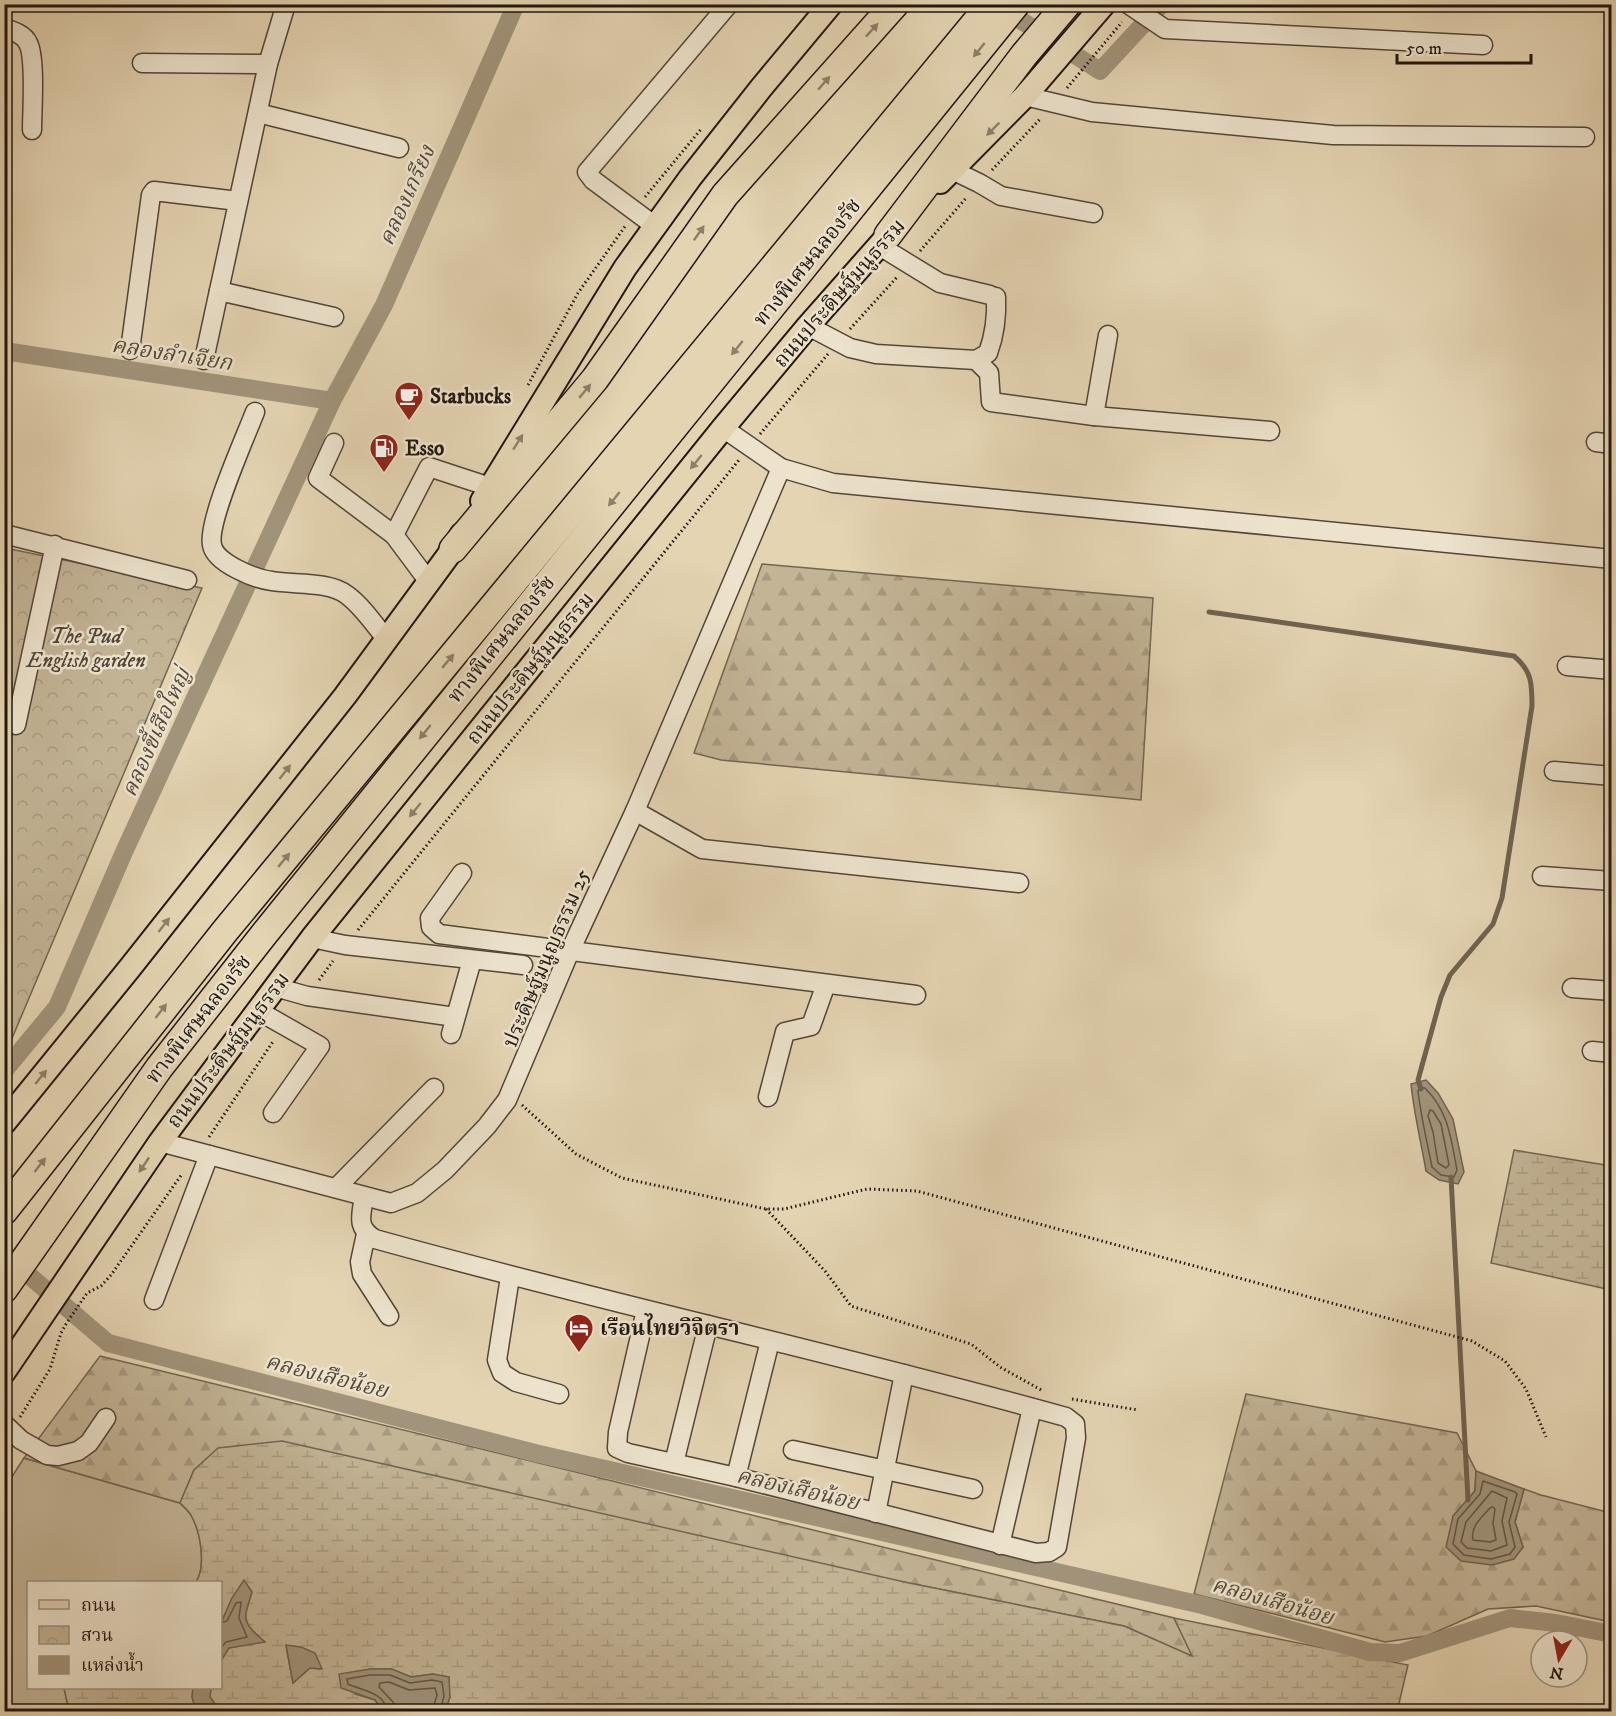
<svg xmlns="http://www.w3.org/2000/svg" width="1616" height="1716" viewBox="0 0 1616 1716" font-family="'IM FELL DW Pica','Noto Serif Thai',serif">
	<defs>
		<pattern id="forest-firs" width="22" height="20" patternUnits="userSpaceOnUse" patternTransform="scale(1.5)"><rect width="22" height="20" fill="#c3b496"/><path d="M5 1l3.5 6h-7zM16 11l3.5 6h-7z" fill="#a79a80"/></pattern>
		<pattern id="wetland-marsh" width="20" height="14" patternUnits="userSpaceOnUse" patternTransform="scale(1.5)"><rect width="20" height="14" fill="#c3b496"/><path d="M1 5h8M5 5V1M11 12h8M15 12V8" fill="none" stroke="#a79a80"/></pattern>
		<pattern id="park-crowns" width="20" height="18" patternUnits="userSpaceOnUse" patternTransform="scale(1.5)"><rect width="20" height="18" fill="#c3b496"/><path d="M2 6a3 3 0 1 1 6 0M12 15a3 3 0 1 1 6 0" fill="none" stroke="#a79a80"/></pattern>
	</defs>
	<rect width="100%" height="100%" fill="#e4d4b2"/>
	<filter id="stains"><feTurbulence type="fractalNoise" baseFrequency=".00333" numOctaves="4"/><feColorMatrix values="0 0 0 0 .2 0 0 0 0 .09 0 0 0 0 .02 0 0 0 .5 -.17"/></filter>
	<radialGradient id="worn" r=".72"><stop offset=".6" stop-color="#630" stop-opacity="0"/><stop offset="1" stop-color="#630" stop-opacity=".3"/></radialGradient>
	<path fill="#c3b496" stroke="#726652" stroke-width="1.5" d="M24 1458 180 1503C184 1507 190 1512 192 1517 201 1534 206 1567 196 1582H28V1688H64L69 1711H5L4 1489Z"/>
	<g fill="url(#forest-firs)" stroke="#726652" stroke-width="1.5">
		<polygon points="762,564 1153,598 1141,800 721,760 694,753"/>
		<polygon points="100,1356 1174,1618 1193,1657 1124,1626 909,1583 194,1470 180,1503 24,1458"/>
		<polygon points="1246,1394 1457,1433 1476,1471 1475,1491 1453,1516 1523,1547 1515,1522 1524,1489 1541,1495 1611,1513 1611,1622 1536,1606 1488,1609 1427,1636 1385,1642 1194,1594"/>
	</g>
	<g fill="url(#wetland-marsh)" stroke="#726652" stroke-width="1.5" fill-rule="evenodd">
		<polygon points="1514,1150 1611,1166 1611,1290 1491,1263"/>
		<path d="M282 1441 909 1583 1124 1626 1192 1656 1174 1618 1408 1665 1397 1712H445L450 1697 433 1674 411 1677 391 1669H370L355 1694 375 1700 383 1711H220L210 1697 211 1688H220L221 1661 228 1648 264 1641C241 1621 243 1621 252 1592L244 1581 232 1598 221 1623 220 1582H196C206 1567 201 1534 192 1517 190 1512 184 1507 180 1503L194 1470 218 1448ZM286 1646 321 1669 310 1668 293 1683Z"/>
		<polygon points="64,1688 193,1688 192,1697 196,1711 69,1711"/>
	</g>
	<polygon fill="url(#park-crowns)" stroke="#726652" stroke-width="1.5" points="5,548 202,588 5,1055"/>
	<g fill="#a2947b" stroke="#6f6250" stroke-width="1.5">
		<path d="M1426 1080 1438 1093 1453 1119 1464 1172 1458 1184 1439 1180 1426 1171C1421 1142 1414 1114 1411 1084Z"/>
		<polygon points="1476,1471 1524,1489 1515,1522 1523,1547 1514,1559 1492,1565 1461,1561 1446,1547 1453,1516 1475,1491"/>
		<path d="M244 1580 252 1592C243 1621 241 1621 265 1642L229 1648 221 1661V1623L232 1598Z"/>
		<polygon points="286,1645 301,1647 315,1653 322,1669 310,1668 293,1683"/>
		<polygon points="370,1669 392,1669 411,1677 433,1674 449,1677 450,1697 445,1711 383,1711 375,1700 341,1688 339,1674"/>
		<polygon points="193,1688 211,1688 210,1697 220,1711 196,1711 192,1697"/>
	</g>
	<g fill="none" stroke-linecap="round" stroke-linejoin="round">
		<g stroke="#625645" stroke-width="1.5">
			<path d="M1420 1088H1425C1449 1112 1451 1139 1457 1170L1454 1177 1441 1175 1432 1167C1427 1142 1421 1117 1418 1091Z"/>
			<polygon points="1430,1110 1433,1111 1441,1124 1449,1165 1446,1168 1438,1163 1433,1132 1428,1116"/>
			<polygon points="1483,1481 1515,1492 1517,1494 1509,1522 1515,1547 1510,1554 1491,1559 1464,1555 1453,1544 1458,1519 1480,1494"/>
			<polygon points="1492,1491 1507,1498 1502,1521 1507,1545 1491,1551 1467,1548 1461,1542 1466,1522"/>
			<path d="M1490 1508 1493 1507 1495 1509 1493 1523 1496 1540 1490 1542 1473 1540C1470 1527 1481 1518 1490 1508Z"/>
			<polyline points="220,1623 227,1621 236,1603 241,1602 239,1618 247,1637 226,1642 220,1649"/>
			<path d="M387 1712C385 1692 363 1691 348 1684L347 1679 370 1675H390L410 1683 432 1680 442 1682 444 1696 440 1712"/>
			<polyline points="395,1712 393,1702 379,1687 380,1683 389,1682 409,1690 435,1688 437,1695 432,1712"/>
		</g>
		<g stroke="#6f6250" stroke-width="5">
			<path d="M1209 612 1514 656C1532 671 1532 684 1532 706L1502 898 1493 924 1450 975 1441 997 1418 1080 1421 1089"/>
			<polyline points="1451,1177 1468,1500"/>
		</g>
		<g stroke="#a2947b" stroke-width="18">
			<polyline points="1000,7 1100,71 1162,4"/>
			<polyline points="4,351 332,401"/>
			<polyline points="4,1071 57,1007 124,852 332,401 384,305 516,4"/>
			<polyline points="4,1254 108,1343 535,1453 1202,1605 1370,1652 1400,1653 1510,1618 1556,1623 1612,1634"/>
		</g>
		<g stroke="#524638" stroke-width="21">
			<g id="minor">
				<polyline points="1128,4 1165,29 1483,45"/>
				<path d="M4 28C13 31 24 34 28 43 36 58 32 111 32 130"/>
				<polyline points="142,63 268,64"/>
				<polyline points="1025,96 1092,112 1333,135 1585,137"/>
				<polyline points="258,113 399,148"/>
				<polyline points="952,170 979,183 1001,196 1093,213"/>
				<polyline points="655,226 593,180 587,172 729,4"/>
				<polyline points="878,245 940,283 990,295"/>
				<polyline points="219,291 334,317"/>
				<path d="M808 326 850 348 876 354 976 360 988 353C995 334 997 317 996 297"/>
				<polyline points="130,350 151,195 154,191 238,201"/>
				<polyline points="204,360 268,64 286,4"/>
				<polyline points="976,360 989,373 991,402 1094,416 1108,335"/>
				<path d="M255 412C245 438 207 522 212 545 215 563 255 579 272 581 294 585 329 581 347 595 362 606 375 625 386 639"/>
				<polyline points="1094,416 1270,431"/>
				<polyline points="723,428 781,468 833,483 1612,559"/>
				<polyline points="1596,442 1612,444"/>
				<polyline points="334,443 318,478 394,535 429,582"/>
				<polyline points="4,534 187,580"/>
				<polyline points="394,535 429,467 490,487"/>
				<polyline points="1567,666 1612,670"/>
				<polyline points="16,725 55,545"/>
				<polyline points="1554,771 1612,776"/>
				<polyline points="635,811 702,849 1019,883"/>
				<polyline points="462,873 430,918 431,927 439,934 916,995"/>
				<polyline points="1542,876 1612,881"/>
				<polyline points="312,938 345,945 523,965"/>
				<polyline points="275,987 307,996 455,1017"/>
				<polyline points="1572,988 1612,991"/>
				<polyline points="257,1010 320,1046 273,1113"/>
				<polyline points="451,1034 472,960"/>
				<polyline points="1592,1051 1612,1053"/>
				<polyline points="768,1097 785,1032 811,1026 826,984"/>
				<polyline points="160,1142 391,1203 417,1193 445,1170 487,1126 507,1100 570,951 635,811 781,468"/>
				<polyline points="336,1188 434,1088"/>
				<path d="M364 1197C361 1216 356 1228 375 1239 604 1303 837 1353 1066 1417L1075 1424 1076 1438 1057 1547 1049 1552 1036 1553 736 1477 628 1453 617 1448 618 1432 646 1310"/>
				<polyline points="366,1234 360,1262 362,1274 389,1316"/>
				<polyline points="510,1277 497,1360 502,1373 516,1382 559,1394"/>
				<polyline points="154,1300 209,1155"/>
				<polyline points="4,1424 21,1440 47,1455 58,1456 78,1451 89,1443 106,1418"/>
				<polyline points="793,1450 973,1489"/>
				<polyline points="674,1463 708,1325"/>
				<polyline points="736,1477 770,1341"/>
				<polyline points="876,1513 904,1374"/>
				<polyline points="1000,1545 1032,1408"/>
			</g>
		</g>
		<g stroke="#22170f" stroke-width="26">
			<g id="major">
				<polyline points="940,182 1025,96 1104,4"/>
				<polyline points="482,501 625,268 690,178 761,88 831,4"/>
				<polyline points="4,1123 129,969 345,696 453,549 462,534"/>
				<polyline points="4,1372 160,1142 312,938 723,428 808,326 900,222"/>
			</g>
		</g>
		<g stroke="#22170f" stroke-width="30">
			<g id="highway">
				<polyline points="888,235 1024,55 1067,4"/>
				<polyline points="453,549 595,379 725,195 895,4"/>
				<polyline points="4,1211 225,931 991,4"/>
				<polyline points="4,1289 159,1068 265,933 1016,4"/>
			</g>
		</g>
		<g stroke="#22170f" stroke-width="3" stroke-dasharray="1.5 3" stroke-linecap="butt">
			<polyline points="1067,88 1122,22"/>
			<polyline points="992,170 1041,118"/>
			<polyline points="645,197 702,128"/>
			<polyline points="920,251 967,197"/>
			<polyline points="850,329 898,276"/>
			<polyline points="528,385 578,293 626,225"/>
			<polyline points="760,434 828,354"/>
			<polyline points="358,930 739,460"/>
			<polyline points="319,980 333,961"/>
			<polyline points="522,1105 576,1154 622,1178 766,1209 784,1209 867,1189 917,1191 1472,1341 1505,1361 1526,1389 1546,1437"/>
			<polyline points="209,1137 274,1040"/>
			<polyline points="766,1209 825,1271 851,1306 971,1344 1000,1367 1043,1391"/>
			<polyline points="1072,1399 1138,1410"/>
			<polyline points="20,1417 50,1369 61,1333 66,1324 87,1293 101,1286 111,1275 182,1174"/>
		</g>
		<use href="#minor" stroke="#ede3cd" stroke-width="18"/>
		<use href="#major" stroke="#e4d4b2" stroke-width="22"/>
		<use href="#highway" stroke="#e4d4b2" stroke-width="27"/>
	</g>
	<defs><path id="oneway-solid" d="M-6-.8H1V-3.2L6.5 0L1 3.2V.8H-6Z" transform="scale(1.5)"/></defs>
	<g fill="#8d7f69">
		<use href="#oneway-solid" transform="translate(872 30) rotate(-47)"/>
		<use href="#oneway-solid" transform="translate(979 50) rotate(129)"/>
		<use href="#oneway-solid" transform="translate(824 83) rotate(-49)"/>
		<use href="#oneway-solid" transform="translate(993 129) rotate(135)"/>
		<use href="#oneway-solid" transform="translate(699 233) rotate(-55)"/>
		<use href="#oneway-solid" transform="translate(737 348) rotate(129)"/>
		<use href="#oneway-solid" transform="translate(585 391) rotate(-50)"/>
		<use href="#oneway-solid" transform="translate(518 442) rotate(-58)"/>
		<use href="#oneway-solid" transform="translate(696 462) rotate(129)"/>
		<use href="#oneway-solid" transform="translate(614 499) rotate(129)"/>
		<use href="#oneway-solid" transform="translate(448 661) rotate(-50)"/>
		<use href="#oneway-solid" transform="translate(425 732) rotate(129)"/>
		<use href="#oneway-solid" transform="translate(285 772) rotate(-52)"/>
		<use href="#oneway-solid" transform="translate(415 810) rotate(129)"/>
		<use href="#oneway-solid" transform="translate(284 860) rotate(-50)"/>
		<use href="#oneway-solid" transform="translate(164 925) rotate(-52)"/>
		<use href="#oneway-solid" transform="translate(161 1011) rotate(-52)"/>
		<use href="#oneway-solid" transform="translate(41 1077) rotate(-51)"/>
		<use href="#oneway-solid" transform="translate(40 1165) rotate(-52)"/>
		<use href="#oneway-solid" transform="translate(144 1165) rotate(124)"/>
	</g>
	<defs>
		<g id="cafe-pin" transform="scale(1.5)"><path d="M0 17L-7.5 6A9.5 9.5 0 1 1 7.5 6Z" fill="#8f2418" stroke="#ede3cd"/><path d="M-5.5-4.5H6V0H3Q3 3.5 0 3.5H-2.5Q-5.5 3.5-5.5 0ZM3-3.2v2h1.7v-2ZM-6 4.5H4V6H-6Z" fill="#fff"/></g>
		<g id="fuel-pin" transform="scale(1.5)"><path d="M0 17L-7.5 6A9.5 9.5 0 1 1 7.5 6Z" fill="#8f2418" stroke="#ede3cd"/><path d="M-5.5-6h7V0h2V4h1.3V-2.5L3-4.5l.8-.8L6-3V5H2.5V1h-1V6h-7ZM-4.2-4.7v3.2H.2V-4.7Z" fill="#fff"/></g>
		<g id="hotel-pin" transform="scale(1.5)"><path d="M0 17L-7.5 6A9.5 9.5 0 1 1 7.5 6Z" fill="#8f2418" stroke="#ede3cd"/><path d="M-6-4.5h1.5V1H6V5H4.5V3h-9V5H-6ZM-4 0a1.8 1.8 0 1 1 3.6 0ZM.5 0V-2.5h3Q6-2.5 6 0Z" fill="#fff"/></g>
	</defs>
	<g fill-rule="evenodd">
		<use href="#cafe-pin" x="409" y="396"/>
		<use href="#fuel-pin" x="384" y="448"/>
		<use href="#hotel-pin" x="579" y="1328"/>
	</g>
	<g text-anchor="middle" stroke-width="5" stroke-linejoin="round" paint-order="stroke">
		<g font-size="21" fill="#22170f" stroke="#ede3cd">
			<text transform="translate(807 262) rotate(-51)" y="7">ทางพิเศษฉลองรัช</text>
			<text transform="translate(839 293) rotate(-49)" y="7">ถนนประดิษฐ์มนูธรรม</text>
			<text transform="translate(501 639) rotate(-51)" y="7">ทางพิเศษฉลองรัช</text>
			<text transform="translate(530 668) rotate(-51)" y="7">ถนนประดิษฐ์มนูธรรม</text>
			<text transform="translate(546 958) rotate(-67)" y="7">ประดิษฐ์มนูญธรรม 25</text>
			<text transform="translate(198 1019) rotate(-52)" y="7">ทางพิเศษฉลองรัช</text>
			<text transform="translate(228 1050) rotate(-53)" y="7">ถนนประดิษฐ์มนูธรรม</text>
		</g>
		<g font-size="21" font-weight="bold" fill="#22170f" stroke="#ede3cd" text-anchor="start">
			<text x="430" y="403">Starbucks</text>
			<text x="405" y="455">Esso</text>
			<text x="600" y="1335">เรือนไทยวิจิตรา</text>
		</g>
		<g font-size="21" font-style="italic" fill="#524638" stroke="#ede3cd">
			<text x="86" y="643">The Pud<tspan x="86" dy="24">English garden</tspan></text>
		</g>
		<g font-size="22" font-style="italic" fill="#55493a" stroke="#ede3cd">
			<text transform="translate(406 195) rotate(-66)" y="8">คลองเกรียง</text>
			<text transform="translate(172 353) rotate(9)" y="8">คลองลำเจียก</text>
			<text transform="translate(155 732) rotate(-66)" y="8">คลองขี้เสือใหญ่</text>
			<text transform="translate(327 1375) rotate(14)" y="8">คลองเสือน้อย</text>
			<text transform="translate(798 1488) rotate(13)" y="8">คลองเสือน้อย</text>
			<text transform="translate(1273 1600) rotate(16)" y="8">คลองเสือน้อย</text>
		</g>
	</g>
	<rect width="1616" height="1716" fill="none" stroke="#e4d4b2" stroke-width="24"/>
	<rect x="6" y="6" width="1604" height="1704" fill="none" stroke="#22170f" stroke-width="3"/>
	<rect x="12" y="12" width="1592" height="1692" fill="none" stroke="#22170f" stroke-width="1.5"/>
	<rect x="27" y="1581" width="195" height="108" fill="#ede3cd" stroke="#9c9181" stroke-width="1.5"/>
	<rect x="39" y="1600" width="30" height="9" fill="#e4d4b2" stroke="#9c9181" stroke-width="1.5"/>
	<text x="81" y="1611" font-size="18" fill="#22170f">ถนน</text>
	<rect x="39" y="1626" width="30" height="18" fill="url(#park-crowns)" stroke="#9c9181" stroke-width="1.5"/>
	<text x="81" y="1641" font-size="18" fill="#22170f">สวน</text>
	<rect x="39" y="1656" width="30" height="18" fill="#a2947b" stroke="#9c9181" stroke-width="1.5"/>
	<text x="81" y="1671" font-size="18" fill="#22170f">แหล่งน้ำ</text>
	<g transform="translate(1559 1659) rotate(190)"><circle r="28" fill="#ede3cd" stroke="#9c9181" stroke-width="1.5"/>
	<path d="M0-4.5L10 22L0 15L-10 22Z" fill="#8f2418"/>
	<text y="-9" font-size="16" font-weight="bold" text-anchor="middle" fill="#22170f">N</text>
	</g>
	<path d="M1397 54v9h134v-9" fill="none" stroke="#22170f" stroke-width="3"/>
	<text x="1406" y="54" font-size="18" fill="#22170f" stroke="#ede3cd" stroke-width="4.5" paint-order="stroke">50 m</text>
	<rect width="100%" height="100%" filter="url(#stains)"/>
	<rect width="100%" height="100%" fill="url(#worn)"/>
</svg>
